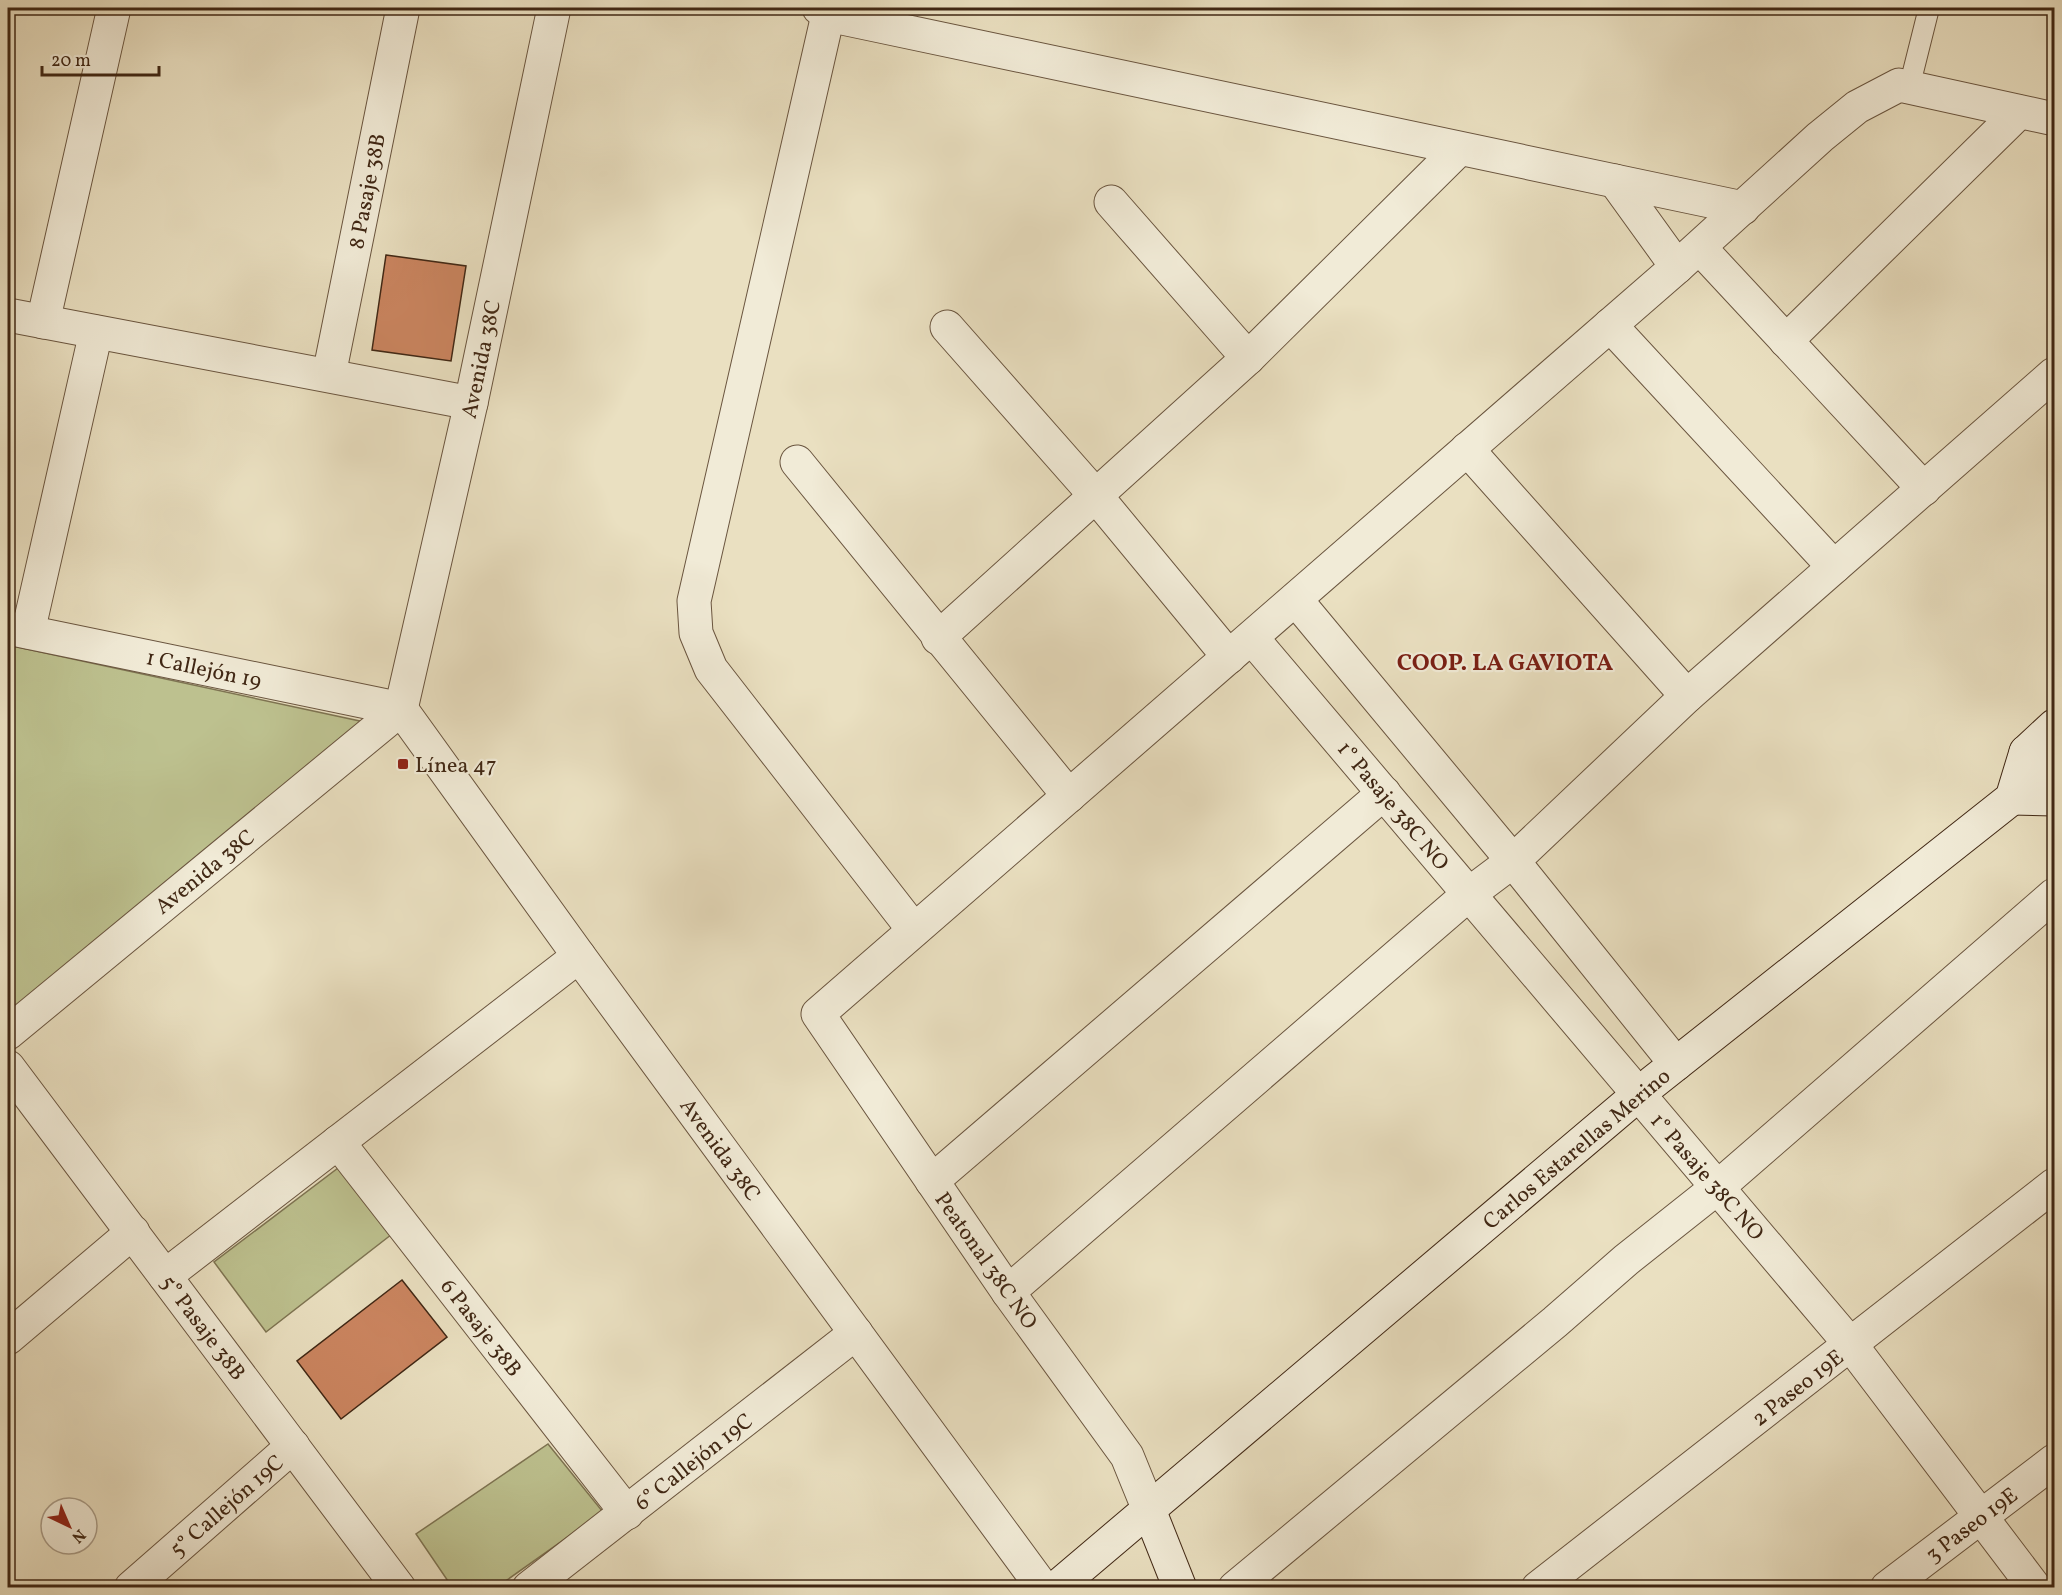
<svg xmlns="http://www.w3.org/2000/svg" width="2062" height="1595" viewBox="0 0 2062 1595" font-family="Vollkorn,serif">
	<rect width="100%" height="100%" fill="#eae0c1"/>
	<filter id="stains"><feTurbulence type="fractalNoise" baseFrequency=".00333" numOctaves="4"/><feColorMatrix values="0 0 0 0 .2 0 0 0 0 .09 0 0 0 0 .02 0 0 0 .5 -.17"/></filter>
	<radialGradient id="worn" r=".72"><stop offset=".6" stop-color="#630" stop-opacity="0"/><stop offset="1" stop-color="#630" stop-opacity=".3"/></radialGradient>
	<g fill="#bdc18f" stroke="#7e7452" stroke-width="1.5">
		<polygon points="8,645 369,723 8,1017"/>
		<polygon points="342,1165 396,1231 266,1332 214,1262"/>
		<polygon points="548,1444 603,1512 497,1587 452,1587 416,1534"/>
	</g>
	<g fill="#cb8560" stroke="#402714" stroke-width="1.5">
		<polygon points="386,255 466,266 451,361 372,350"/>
		<polygon points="402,1280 447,1337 341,1419 297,1361"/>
	</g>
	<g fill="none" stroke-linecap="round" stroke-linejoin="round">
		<g stroke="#6a553f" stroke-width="22">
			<polyline id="lane" points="1909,88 1929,8"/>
		</g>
		<g stroke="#6a553f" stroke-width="35">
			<g id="street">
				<polyline points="819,8 828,15 1743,208"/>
				<polyline points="828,15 694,601 696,633 711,669 914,930"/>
				<polyline points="1615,181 1677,267"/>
				<polyline points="1111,202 1248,358"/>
				<polyline points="1700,248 1924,489"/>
				<polyline points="8,315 471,403"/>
				<polyline points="43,322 114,8"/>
				<polyline points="1610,325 1834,567"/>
				<polyline points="947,327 1096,496 1229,657"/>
				<polyline points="1786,341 2019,112"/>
				<polyline points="329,375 403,8"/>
				<polyline points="1467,449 1687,696"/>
				<polyline points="797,462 1069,796"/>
				<polyline points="1296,600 1513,861 1676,1064"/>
				<polyline points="8,628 401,709 579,956 1043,1588"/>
				<polyline points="28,632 96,332"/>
				<polyline points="938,638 1248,358 1459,149"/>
				<polyline points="1252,638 1851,1345 2035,1588"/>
				<polyline points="2026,752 2054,787"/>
				<polyline points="8,1033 401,709 471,403 554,8"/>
				<polyline points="8,1067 399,1588"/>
				<polyline points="338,1142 627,1513"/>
				<polyline points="932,1181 1384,793"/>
				<polyline points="165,1276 579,956"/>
				<polyline points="1008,1292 1469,894 1513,861 1687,696 2054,374"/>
				<polyline points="8,1338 133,1232"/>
				<polyline points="1149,1510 1127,1456 1008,1292 818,1014 1677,267 1820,137 1857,107 1899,85 2054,119"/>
				<polyline points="131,1588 293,1446"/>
				<polyline points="529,1588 856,1333"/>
				<polyline points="1235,1588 1555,1322 1626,1260 1718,1187 2054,895"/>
				<polyline points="1538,1588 2054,1185"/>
				<polyline points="1887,1588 2054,1461"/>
			</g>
		</g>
		<g stroke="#402714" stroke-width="35">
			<g id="secondary">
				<polyline points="2012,798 2054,799"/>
				<polyline points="1149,1510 1180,1588"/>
				<polyline points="1056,1588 1652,1083 2012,798 2026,752 2054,726"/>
			</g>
		</g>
		<use href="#lane" stroke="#f1ebd7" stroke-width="20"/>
		<use href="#street" stroke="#f1ebd7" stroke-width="33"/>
		<use href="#secondary" stroke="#f1ebd7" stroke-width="33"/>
	</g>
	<rect fill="#8f2418" stroke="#f1ebd7" stroke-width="2" x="397" y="758" width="12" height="12" rx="3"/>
	<g text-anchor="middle" stroke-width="4.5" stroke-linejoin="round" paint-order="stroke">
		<g font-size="22" fill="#402714" stroke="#f1ebd7">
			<text transform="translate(366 191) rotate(-79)" y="8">8 Pasaje 38B</text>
			<text transform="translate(480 359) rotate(-78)" y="8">Avenida 38C</text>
			<text transform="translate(204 668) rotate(12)" y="8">1 Callejón 19</text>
			<text transform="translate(1394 805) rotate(50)" y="8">1° Pasaje 38C NO</text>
			<text transform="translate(204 871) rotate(-39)" y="8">Avenida 38C</text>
			<text transform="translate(1576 1148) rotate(-40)" y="8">Carlos Estarellas Merino</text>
			<text transform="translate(721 1149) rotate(54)" y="8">Avenida 38C</text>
			<text transform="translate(1708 1176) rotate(49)" y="8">1° Pasaje 38C NO</text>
			<text transform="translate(987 1260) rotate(55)" y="8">Peatonal 38C NO</text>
			<text transform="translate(204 1327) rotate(53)" y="8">5° Pasaje 38B</text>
			<text transform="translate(482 1327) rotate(52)" y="8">6 Pasaje 38B</text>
			<text transform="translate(1797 1387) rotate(-38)" y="8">2 Paseo 19E</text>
			<text transform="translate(693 1461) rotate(-38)" y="8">6° Callejón 19C</text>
			<text transform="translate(226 1505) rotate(-41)" y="8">5° Callejón 19C</text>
			<text transform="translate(1971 1524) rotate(-37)" y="8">3 Paseo 19E</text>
		</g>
		<g font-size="22" fill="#402714" stroke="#f1ebd7" text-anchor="start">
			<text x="415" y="772">Línea 47</text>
		</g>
		<g font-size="24" font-weight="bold" fill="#7a1f14" stroke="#f1ebd7">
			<text x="1505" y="670">COOP. LA GAVIOTA</text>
		</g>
	</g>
	<rect width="2062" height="1595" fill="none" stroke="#eae0c1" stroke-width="30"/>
	<rect x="9" y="9" width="2044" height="1577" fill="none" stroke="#402714" stroke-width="3"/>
	<rect x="15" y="15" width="2032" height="1565" fill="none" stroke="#402714" stroke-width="1.5"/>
	<g transform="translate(69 1526) rotate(136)"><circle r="28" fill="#f1ebd7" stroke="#aa9d89" stroke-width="1.5"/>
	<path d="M0-4.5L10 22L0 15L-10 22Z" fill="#8f2418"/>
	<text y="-9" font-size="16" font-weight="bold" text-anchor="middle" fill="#402714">N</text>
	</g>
	<path d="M42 66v9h117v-9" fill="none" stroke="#402714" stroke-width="3"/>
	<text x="51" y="66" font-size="18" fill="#402714" stroke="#f1ebd7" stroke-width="4.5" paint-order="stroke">20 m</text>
	<rect width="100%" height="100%" filter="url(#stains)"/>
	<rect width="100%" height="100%" fill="url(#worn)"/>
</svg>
